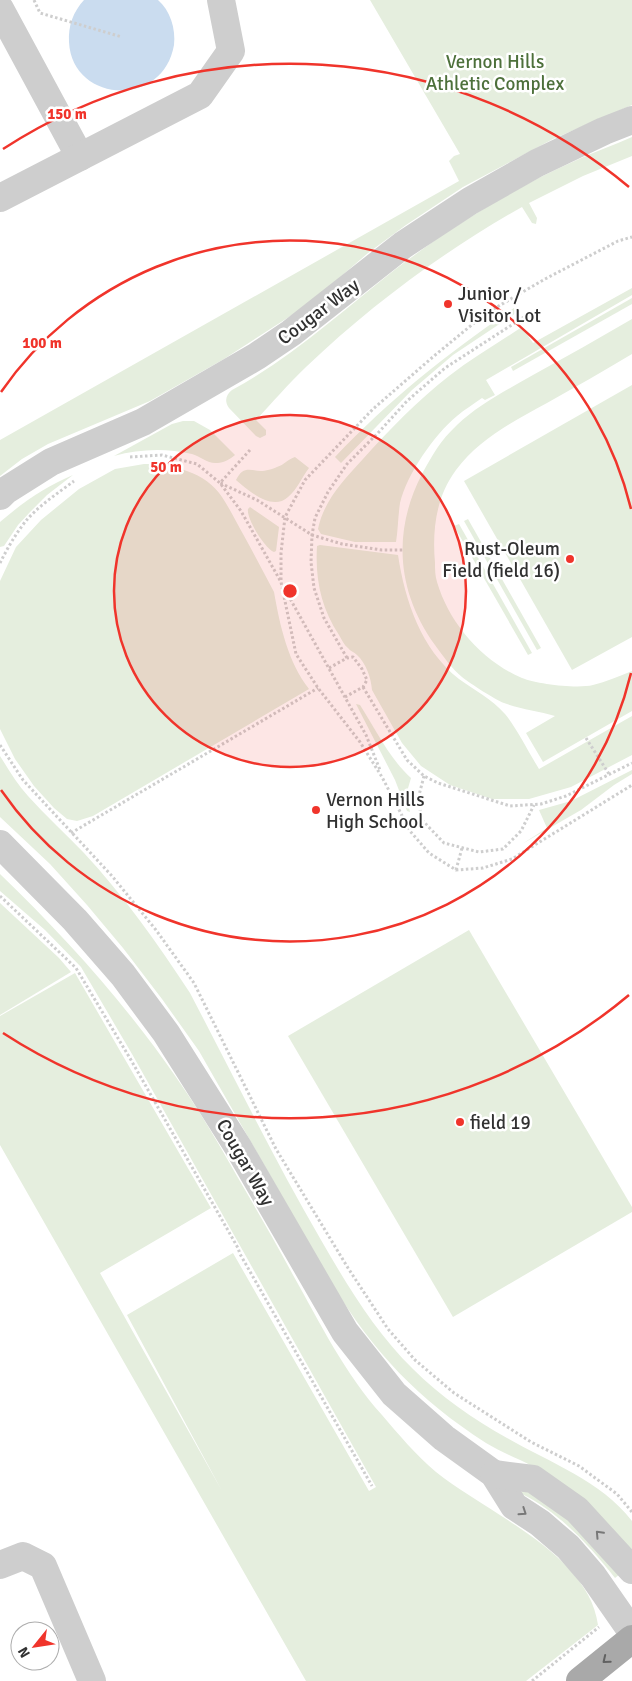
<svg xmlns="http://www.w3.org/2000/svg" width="632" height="1681" viewBox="0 0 632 1681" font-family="Signika,sans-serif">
	<rect width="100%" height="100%" fill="#fff"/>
	<g fill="#e5eede">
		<polygon points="370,0 632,0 632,105 553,139 463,187 406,225 368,253 309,304 224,359 150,401 48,444 22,459 0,476 0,440 459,181 449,161 454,156 460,154"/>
		<path d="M632 137V156L583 176 529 203 537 218 536 224 532 223 522 207C444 251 371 305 306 367 288 384 273 402 256 420L266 430V435L260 438 256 436 229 408C224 401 226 395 232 390 293 357 343 310 397 268 453 226 515 187 579 159 597 151 614 145 632 137Z"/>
		<path d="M632 288V295L486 380 495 395 485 400 482 398C474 404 465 409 457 416 434 435 407 474 400 503 398 516 398 530 396 542H355L321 534 318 529C324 500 344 480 363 459 390 429 418 400 449 376 472 358 498 343 522 327L533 343Z"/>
		<polygon points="632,298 632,304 513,371 511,367"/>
		<path d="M514 308 516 313 453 355 412 390 341 463 335 457C391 398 447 354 514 308Z"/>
		<path d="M632 319V354C604 371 575 387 547 403 514 421 479 439 456 470 436 497 432 530 435 563 435 569 435 576 437 582 449 623 482 661 522 678 537 684 577 689 593 685 606 682 619 676 632 671V711L543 762 526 733 555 716C539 711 520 709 504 703 494 699 471 684 462 677 452 669 443 656 435 645 397 592 392 532 422 474 433 454 440 441 457 425 479 404 507 390 533 375 566 357 599 338 632 319Z"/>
		<polygon points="632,385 632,637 572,670 464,481"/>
		<path d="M183 421H194L210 430 235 455C230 459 224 463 217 463 208 464 200 456 192 454 165 448 140 449 114 456L172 424Z"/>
		<path d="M295 457 309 468C302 477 297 490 288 497 272 512 248 490 236 480 243 466 249 470 261 471 265 471 273 469 277 467 284 465 288 459 295 457Z"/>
		<path d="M144 464C172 464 206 472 222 497 230 509 236 522 243 534 254 554 264 573 274 592 280 626 288 662 309 689L93 816 77 821 67 819 54 808 34 786 15 759 0 729V581L16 547 41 520 79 489 115 469Z"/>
		<path d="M73 475 47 495 31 511 18 525 4 546 0 547V522C22 503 46 486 73 475Z"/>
		<path d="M250 507 279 527 276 551 274 552C265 549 246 518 248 509Z"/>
		<polygon points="468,519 541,648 537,650 464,521"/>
		<polygon points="459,524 532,653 528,655 454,526"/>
		<path d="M320 545 398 555C405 601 421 649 459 679 474 690 492 699 505 714 516 727 529 753 539 769L632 716V755L571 787 529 799H492L450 785 421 766 402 743 372 690C371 678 366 663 357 655 354 652 350 651 348 648 344 645 342 640 339 635 321 608 315 579 317 546Z"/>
		<path d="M356 704 360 705C376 730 389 758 411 778L406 795 410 812 407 811 395 780Z"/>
		<path d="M0 756C9 770 17 784 28 796 46 816 66 834 84 853 124 896 158 944 190 993 233 1075 274 1159 321 1240 347 1285 375 1332 413 1369 440 1396 473 1419 507 1438 550 1463 600 1480 632 1521V1555C614 1538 595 1520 577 1503 569 1495 561 1486 552 1479 533 1463 507 1456 486 1443 418 1399 374 1353 332 1284L199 1051 162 999 123 948 87 905 50 864 0 817Z"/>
		<polygon points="632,770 632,774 614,785 581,810 522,844 547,828 539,810 571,801"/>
		<path d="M0 874C83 954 160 1043 218 1143 243 1187 269 1230 293 1275 320 1323 345 1374 382 1415 399 1435 416 1455 436 1472 487 1513 589 1554 598 1625L526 1681H306L0 1145V1016L75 973 211 1208 100 1273 222 1491 127 1315 233 1253 369 1491 376 1487 132 1054 81 967 45 930 0 891Z"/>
		<polygon points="0,903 59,958 71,972 0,1015"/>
		<polygon points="469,930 632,1207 632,1212 453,1317 288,1036"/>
		<path d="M524 1488 562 1513 620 1574 615 1578C589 1545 560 1513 522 1494V1490Z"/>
	</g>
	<path fill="#cadcef" d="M84 0H158C170 10 176 29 174 45 163 109 72 103 69 42 68 26 73 12 84 0Z"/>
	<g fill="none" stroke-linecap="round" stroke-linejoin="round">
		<g stroke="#cecece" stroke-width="3" stroke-dasharray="2.5 2.5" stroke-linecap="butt">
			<polyline points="34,0 40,13 122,37"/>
			<polyline points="250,450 220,483 257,500 312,535 342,544 382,550 403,550"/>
			<polyline points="130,457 162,455 197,464 220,483 241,511 281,582 296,654 318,688 360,742 382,777 410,831 429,853 456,870 483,868 512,859 632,785"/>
			<path d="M0 563C7 549 15 535 25 522 37 507 58 493 74 481"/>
			<polyline points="281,580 281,553 285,517 305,480 373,409 434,356 485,314 545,279 618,241 632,237"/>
			<polyline points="283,586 366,735 380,770"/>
			<polyline points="347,658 324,618 314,588 311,562 312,535 315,518 328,492 347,464 378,433 407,401 445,368 524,317"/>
			<polyline points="329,668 347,658 353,657 362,669 367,680 363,687 345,697"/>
			<polyline points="363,687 407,760 424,776 438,783 510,806 541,804 566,796 632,763"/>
			<polyline points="586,738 609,774"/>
			<polyline points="0,745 23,780 112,876 156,930 194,983 276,1149 348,1268 388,1329 415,1360 454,1393 531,1442 579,1466 617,1494 632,1512"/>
			<polyline points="424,776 418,799 422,820 444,843 479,852 503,849 521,831 534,805"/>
			<polyline points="71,833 318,688"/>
			<polyline points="456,870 462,848"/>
			<polyline points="0,896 76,968 131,1060 238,1248 240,1254 372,1486"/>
			<polyline points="532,1681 599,1627"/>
		</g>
		<g stroke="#cecece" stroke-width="28">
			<polyline points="0,9 80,157"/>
			<polyline points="0,198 200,95 231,51 221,0"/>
			<polyline points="0,496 5,491 51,462 143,422 257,356 291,333 403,245 470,201 537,163 604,131 632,120"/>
			<polyline points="0,844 75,920 123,975 166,1033 238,1147 345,1332 394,1394 444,1438 494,1474 514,1506 540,1523 568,1547 593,1576 632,1632"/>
			<polyline points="494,1474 533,1479 577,1510 632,1570"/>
			<polyline points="0,1565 23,1556 43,1566 92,1681"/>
		</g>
		<polyline stroke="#a9a9a9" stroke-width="28" points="580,1681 632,1639"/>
	</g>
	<defs><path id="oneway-chevron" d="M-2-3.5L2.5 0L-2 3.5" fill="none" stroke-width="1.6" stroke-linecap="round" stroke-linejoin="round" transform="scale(1.25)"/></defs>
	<g stroke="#787878">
		<use href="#oneway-chevron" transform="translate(523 1512) rotate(34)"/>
		<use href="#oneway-chevron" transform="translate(599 1534) rotate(-133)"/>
	</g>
	<use stroke="#616161" href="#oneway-chevron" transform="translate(606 1660) rotate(141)"/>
	<circle cx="290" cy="591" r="176" fill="#f0342b" fill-opacity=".12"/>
	<g fill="none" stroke="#f0342b" stroke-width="2.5">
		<circle cx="290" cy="591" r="176"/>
		<path d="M631 673A351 351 0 0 1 1 790M1 392A351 351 0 0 1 631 509"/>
		<path d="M629 995A527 527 0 0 1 3 1033M3 149A527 527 0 0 1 629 187"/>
	</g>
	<g fill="#f0342b" stroke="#fff" stroke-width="2">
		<circle cx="448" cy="304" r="5"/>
		<circle cx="570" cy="559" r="5"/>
		<circle cx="316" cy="810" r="5"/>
		<circle cx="460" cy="1122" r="5"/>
	</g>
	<g text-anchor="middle" stroke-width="5" stroke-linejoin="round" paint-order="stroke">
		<g font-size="19" fill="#4d703b" stroke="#fff">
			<text x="495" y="68">Vernon Hills<tspan x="495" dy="22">Athletic Complex</tspan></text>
		</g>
		<g font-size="19" fill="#313131" stroke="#fff" text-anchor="start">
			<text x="458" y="300">Junior /<tspan x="458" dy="22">Visitor Lot</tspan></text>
			<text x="560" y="555" text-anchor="end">Rust-Oleum<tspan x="560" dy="22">Field (field 16)</tspan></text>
			<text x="326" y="806">Vernon Hills<tspan x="326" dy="22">High School</tspan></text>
			<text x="470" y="1129">field 19</text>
		</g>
		<g font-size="19" fill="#313131" stroke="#fff">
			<text transform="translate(318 311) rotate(-37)" y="7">Cougar Way</text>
			<text transform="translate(246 1162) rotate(60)" y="7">Cougar Way</text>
		</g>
	</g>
	<circle cx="290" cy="591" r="8" fill="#f0342b" stroke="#fff" stroke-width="2.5"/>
	<g font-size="15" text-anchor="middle" font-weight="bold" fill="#f0342b" stroke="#fff" stroke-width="5" stroke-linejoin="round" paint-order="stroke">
		<text x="67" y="119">150 m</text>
		<text x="42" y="348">100 m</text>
		<text x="166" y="472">50 m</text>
	</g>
	<g transform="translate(35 1646) rotate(240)"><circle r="24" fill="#ffffff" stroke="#adadad"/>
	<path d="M0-4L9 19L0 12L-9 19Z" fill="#f0342b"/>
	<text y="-8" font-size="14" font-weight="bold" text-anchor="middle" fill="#313131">N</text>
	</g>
</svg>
